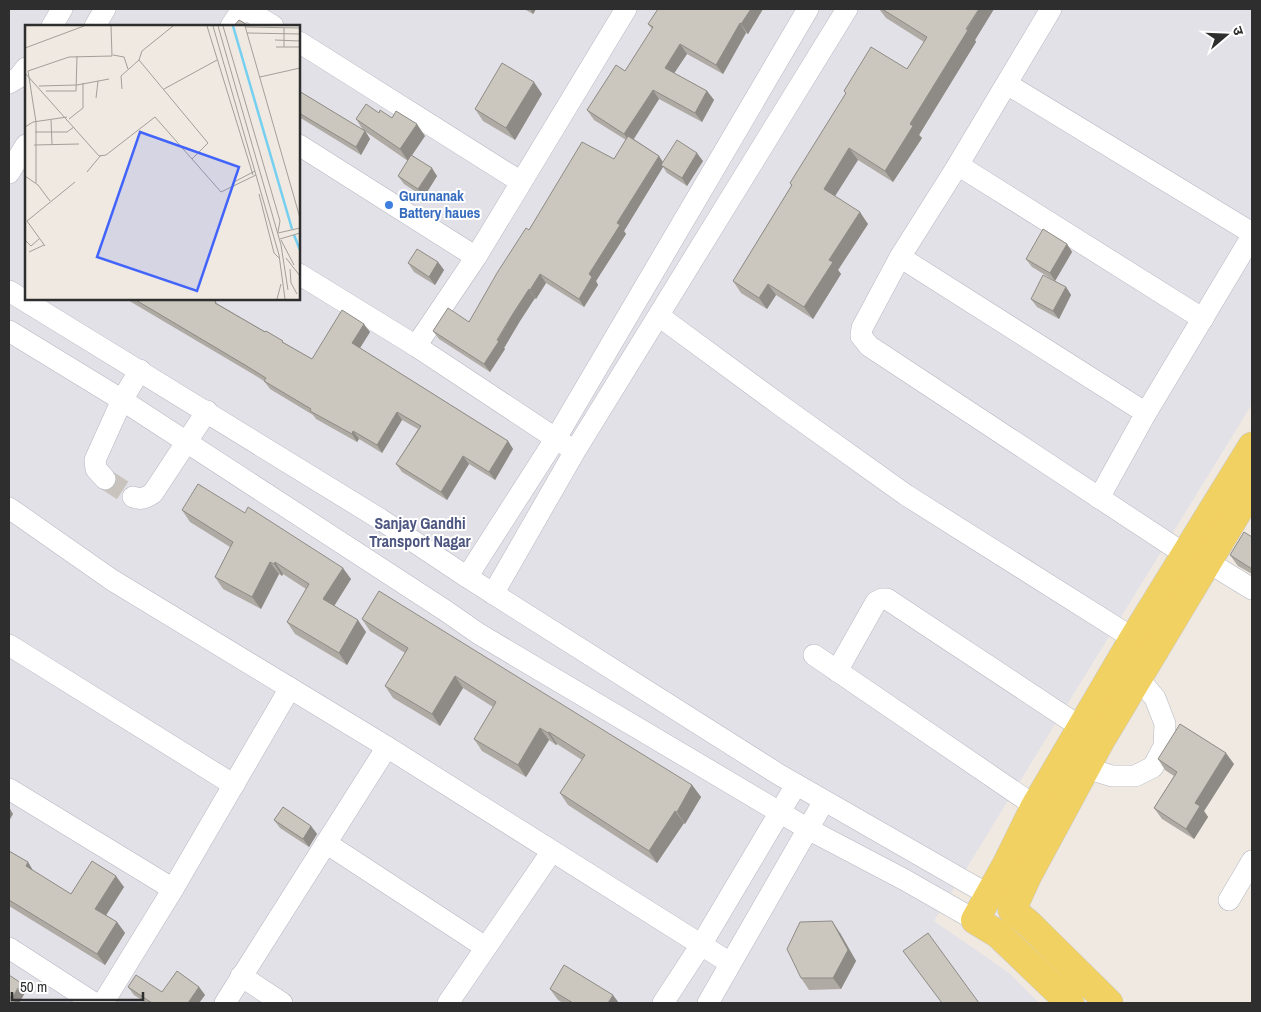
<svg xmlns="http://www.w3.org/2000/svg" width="1261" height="1012" viewBox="0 0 1261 1012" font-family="'Archivo Narrow','Noto Sans Devanagari',sans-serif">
	<rect width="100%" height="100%" fill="#efe9e1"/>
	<path fill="#e3e1e8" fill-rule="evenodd" d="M9 9H1252V404L934 921 1009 973 1039 1003H9ZM26 26H299V299H26Z"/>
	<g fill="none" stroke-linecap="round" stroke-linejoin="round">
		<polyline stroke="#c8c4bd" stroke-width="21" stroke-dasharray="21 11" stroke-linecap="butt" points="105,479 133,497"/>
		<g stroke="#b4b7c1" stroke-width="22">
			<g id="minor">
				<polyline points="246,9 273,26"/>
				<polyline points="1051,9 958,165 900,257 862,328 861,336 869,346 1186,555 1208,562 1252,589"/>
				<polyline points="52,26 62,9"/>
				<polyline points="95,26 105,9"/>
				<polyline points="231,26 242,9"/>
				<polyline points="299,42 521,182"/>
				<polyline points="9,83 19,77 26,68"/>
				<polyline points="1007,84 1252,233"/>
				<polyline points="299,145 476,257"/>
				<polyline points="958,165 1203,319"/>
				<polyline points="9,173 26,145"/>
				<polyline points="900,257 1146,413"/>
				<polyline points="299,274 416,346 567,446"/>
				<polyline points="9,291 380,519 467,577 778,774 989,895"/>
				<polyline points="659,316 780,405 906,495 1147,647"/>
				<polyline points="9,331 122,400 446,611 479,634 808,829 905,880 975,920"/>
				<polyline points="416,346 476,257 626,9"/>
				<polyline points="105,479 96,469 95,460 122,400 140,370"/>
				<path d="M133 497C141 500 146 498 153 493L207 411"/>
				<polyline points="1099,498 1146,413 1252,236"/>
				<polyline points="9,508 112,580 387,747 730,963"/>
				<polyline points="467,577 556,438 808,9"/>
				<polyline points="493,594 575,451 847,9"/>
				<polyline points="9,645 234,785"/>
				<polyline points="814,655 1035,806"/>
				<polyline points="837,671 876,602 882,599 887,599 1094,736"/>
				<polyline points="1086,768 1112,776 1135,776 1153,767 1164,746 1165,724 1155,698 1138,678"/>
				<polyline points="9,789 173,889"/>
				<polyline points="326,843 485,947"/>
				<polyline points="1229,900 1252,861"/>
				<polyline points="9,948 94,1003"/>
				<polyline points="241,976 282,1003"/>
				<polyline points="103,1003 173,889 290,688"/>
				<polyline points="225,1003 387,747"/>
				<polyline points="448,1003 552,851"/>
				<polyline points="663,1003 701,945 796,785"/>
				<polyline points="708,1003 824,801"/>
			</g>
		</g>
		<g stroke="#c9c9c9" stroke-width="29">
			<g id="major">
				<polyline points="1070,1003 998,934 975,920 1007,863 1035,806 1133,639 1252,446"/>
				<polyline points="1109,1003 1029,924 1012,910 1028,875 1101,740 1252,488"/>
			</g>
		</g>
		<use href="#minor" stroke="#fff" stroke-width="21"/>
		<use href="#major" stroke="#f2d163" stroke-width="28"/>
	</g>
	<g fill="#afaba4">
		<polygon points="524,9 536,9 533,14"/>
		<polygon points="763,9 748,34 746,33 723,74 687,54 674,73 707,91 714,100 702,122 659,99 634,139 659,156 663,162 703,161 687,186 667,173 663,167 624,231 626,234 596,281 598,285 584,307 546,283 536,299 535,298 520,321 504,348 505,349 490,372 439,339 433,331 469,322 529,230 614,159 626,140 594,120 587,110 625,71 652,29 648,24"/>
		<polygon points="879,9 994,9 975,40 976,42 919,135 922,138 893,182 858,160 834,196 868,224 838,270 841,274 813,319 776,295 767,309 741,293 733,281 791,186 790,183 846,94 844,91 907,69 924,42 886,18"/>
		<polygon points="299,91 363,130 356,119 379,113 392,118 425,136 412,155 437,176 424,197 404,184 398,176 408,161 366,132 370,139 361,155 299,117"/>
		<polygon points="542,94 515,140 483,121 475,109"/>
		<polygon points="1067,244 1072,252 1055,281 1032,267 1026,259"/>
		<polygon points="438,262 444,270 435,285 414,272 408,263"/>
		<polygon points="1066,287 1071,295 1059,319 1037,307 1031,299"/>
		<polygon points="126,299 212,299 216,302 218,304 312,359 370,332 360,348 508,441 513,449 495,480 469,464 447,500 402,472 396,464 418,429 402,420 382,453 359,439 357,442 316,419 313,415 270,389 264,381 251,373"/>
		<polygon points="182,510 351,579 334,606 366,632 347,665 295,634 287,622 306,589 283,574 282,576 279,574 261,609 223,589 215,577 230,547 190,522"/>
		<polygon points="1252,537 1252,574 1238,566 1230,555"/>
		<polygon points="362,619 692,785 701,797 685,824 684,823 657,863 568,805 560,793 582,760 557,744 556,745 549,740 526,777 482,751 474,739 493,707 463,688 440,726 393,698 385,686 405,653 370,631"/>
		<polygon points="1158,759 1234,764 1204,811 1208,817 1194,839 1162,819 1154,808 1174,776 1165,770"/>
		<polygon points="274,820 311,826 317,834 309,847 280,828"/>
		<polygon points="9,851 28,862 33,871 71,894 124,887 106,915 117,922 125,933 105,965 9,906"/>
		<polygon points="840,933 856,961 841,989 809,990 801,978"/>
		<polygon points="9,975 26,991 19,1003 13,1003 9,1001"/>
		<polygon points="128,987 162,992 199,987 205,995 199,1003 146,1003 134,995"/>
		<polygon points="550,989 619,1003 563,1003 558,1000"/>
	</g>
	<g fill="#8e8b86">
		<polygon points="530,9 536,9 533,14"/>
		<polygon points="751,9 763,9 748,34 741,24"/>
		<polygon points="979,9 994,9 975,40 976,42 919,135 922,138 893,182 885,171 910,124"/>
		<polygon points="740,23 746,33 723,74 716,65"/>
		<polygon points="680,44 687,54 671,78 665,68"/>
		<polygon points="534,82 542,94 515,140 506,128"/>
		<polygon points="653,90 659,99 631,143 624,134"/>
		<polygon points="707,91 714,100 702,122 695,113"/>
		<polygon points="417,124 425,136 408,161 400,149"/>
		<polygon points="365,131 370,139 361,155 356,147"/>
		<polygon points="849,148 858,160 832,201 824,189"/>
		<polygon points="697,153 703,161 687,186 682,178"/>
		<polygon points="659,156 664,164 661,165 663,167 624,231 626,234 596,281 598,285 584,307 579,299 589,274 617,223"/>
		<polygon points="432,168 437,176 424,197 418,189"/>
		<polygon points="860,212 868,224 838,270 841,274 813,319 804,307 829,260"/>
		<polygon points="1067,244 1072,252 1055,281 1050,273"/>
		<polygon points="438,262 444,270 435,285 429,277"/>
		<polygon points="540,274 546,283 536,299 530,290"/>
		<polygon points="768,284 776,295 767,309 759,298"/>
		<polygon points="1066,287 1071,295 1059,319 1053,311"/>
		<polygon points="529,289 535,298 520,321 504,348 505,349 490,372 484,364 514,312"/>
		<polygon points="364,324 370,332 358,351 352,343"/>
		<polygon points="397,412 402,420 382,453 377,445"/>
		<polygon points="353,431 359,439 357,442 352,434"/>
		<polygon points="508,441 513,449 495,480 489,472"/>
		<polygon points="463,456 469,464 447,500 441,492"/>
		<polygon points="270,562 279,574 261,609 252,597"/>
		<polygon points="275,562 283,574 282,576 274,564"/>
		<polygon points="343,568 351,579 331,611 323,599"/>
		<polygon points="358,620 366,632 347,665 339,653"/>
		<polygon points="455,676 463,688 440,726 432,714"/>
		<polygon points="540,728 549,740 526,777 518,765"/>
		<polygon points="549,732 557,744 556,745 548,733"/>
		<polygon points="1226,753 1234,764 1204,811 1208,817 1194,839 1186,829 1195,803"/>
		<polygon points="692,785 701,797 685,824 677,812"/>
		<polygon points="9,807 13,814 9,821"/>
		<polygon points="675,811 684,823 657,863 649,851"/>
		<polygon points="311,826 317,834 309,847 303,839"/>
		<polygon points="28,862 35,874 26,866"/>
		<polygon points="116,876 124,887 103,920 95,909"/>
		<polygon points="832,921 840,933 856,961 841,989 833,978"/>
		<polygon points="117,922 125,933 105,965 97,954"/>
		<polygon points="21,983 26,991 19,1003 16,1003 12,998"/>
		<polygon points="199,987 205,995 199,1003 188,1003"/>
		<polygon points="613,995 619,1003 608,1003"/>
	</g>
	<g fill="#cbc7bf" stroke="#8e8b86">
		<polygon points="658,9 751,9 741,24 740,23 716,65 680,44 665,68 707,91 695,113 653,90 624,134 587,110 616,65 625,71 653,27 648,24"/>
		<polygon points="882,9 979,9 966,29 968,30 910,124 913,126 885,171 849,148 824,189 860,212 829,260 833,262 804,307 768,284 759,298 733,281 792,185 790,183 846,93 844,91 871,47 907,69 927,37"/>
		<polygon points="239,20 249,26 234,26"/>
		<polygon points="502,63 534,82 506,128 475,109"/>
		<polygon points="299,91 365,131 356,147 299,113"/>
		<polygon points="366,104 379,113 380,110 392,118 396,111 417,124 400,149 356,119"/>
		<polygon points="628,136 659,156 617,223 620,225 589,274 592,277 579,299 540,274 530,290 529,289 514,312 497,340 499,341 484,364 433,331 448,308 469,322 497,273 526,228 529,230 582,142 614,159"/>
		<polygon points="677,140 697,153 682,178 661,165"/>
		<polygon points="411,155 432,168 418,189 398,176"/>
		<polygon points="1043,229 1067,244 1050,273 1026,259"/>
		<polygon points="417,249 438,262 429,277 408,263"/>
		<polygon points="1043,275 1066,287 1053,311 1031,299"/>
		<polygon points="134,299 212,299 216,302 215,303 265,332 266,331 283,341 282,342 312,359 342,310 364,324 352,343 508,441 489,472 463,456 441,492 396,464 421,426 397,412 377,445 353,431 352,434 310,411 311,409 264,381 266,378 245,365"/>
		<polygon points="198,484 245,513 248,507 343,568 323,599 358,620 339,653 287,622 309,584 275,562 274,564 270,562 252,597 215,577 233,542 182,510"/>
		<polygon points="1244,532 1252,537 1252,569 1230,555"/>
		<polygon points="379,591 692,785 677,812 675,811 649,851 560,793 585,755 549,732 548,733 540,728 518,765 474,739 496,702 455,676 432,714 385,686 408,648 362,619"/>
		<polygon points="1180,724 1226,753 1195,803 1200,806 1186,829 1154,808 1177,772 1158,759"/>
		<polygon points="283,807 311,826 303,839 274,820"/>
		<polygon points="9,851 28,862 26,866 71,894 92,861 116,876 95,909 117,922 97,954 9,900"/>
		<polygon points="832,921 848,950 833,978 801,978 787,949 800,922"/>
		<polygon points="928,933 979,1003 942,1003 903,951"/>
		<polygon points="564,965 613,995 608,1003 573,1003 550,989"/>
		<polygon points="177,971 199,987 188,1003 152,1003 128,987 136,975 162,992"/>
		<polygon points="9,975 21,983 12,998 9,996"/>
	</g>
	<circle fill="#3f7fe0" stroke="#fff" stroke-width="2" cx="389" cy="205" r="5"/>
	<g text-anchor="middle" stroke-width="4" stroke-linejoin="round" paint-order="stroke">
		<g font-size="15" font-weight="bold" fill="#366cbe" stroke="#fff" text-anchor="start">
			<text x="399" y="201">Gurunanak<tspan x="399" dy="17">Battery haues</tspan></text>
		</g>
		<g font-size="16" font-weight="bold" fill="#4d5680" stroke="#fff">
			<text x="420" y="529">Sanjay Gandhi<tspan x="420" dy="18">Transport Nagar</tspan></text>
		</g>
	</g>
	<g transform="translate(25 25)">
		<rect width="275" height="275" fill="#efe9e1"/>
		<path fill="none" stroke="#75cff0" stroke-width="2.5" d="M208 1 267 204M269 210 275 225"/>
		<path fill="none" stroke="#a29e99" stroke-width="1" d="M148 1 117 26 114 35 183 118 167 134M182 1 228 150M188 1 254 230 260 274M193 1 256 220 263 265M198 1 255 196 253 207M220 1 275 193M220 2 275 3M259 3V22M222 8 275 9M250 15 275 16M251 22H275M0 23 59 1M88 30 99 32 103 44M0 48 74 131 81 130 130 92 196 167 231 150M235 52 275 43M14 61 52 60 84 54M97 64 96 51 114 35M139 64 192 35M21 66H51L52 31M71 73 73 56M44 94 58 83V58M26 95 27 119M0 102 8 97 42 92M10 107H42L49 102M9 120 54 119M62 147 76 130M0 151 13 160 25 176M209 157 230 146M11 158V97L3 46 44 32 87 31 86 1M234 169 249 228 255 234M253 208 275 203M255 214 275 208M0 215 6 221 14 214M256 215 269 240M20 221 2 196 50 157M4 227 19 220M261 233 275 251M265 244 266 258 272 269M252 274 256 259"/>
		<path fill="#4264fb" fill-opacity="0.15" stroke="#4264fb" stroke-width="2.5" d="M115 107 214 142 172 266 72 232Z"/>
		<rect width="275" height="275" fill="none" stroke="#2e2e2e" stroke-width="2.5"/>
	</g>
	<rect width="1261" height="1012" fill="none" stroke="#2e2e2e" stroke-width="20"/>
	<g transform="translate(1226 35) rotate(71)" stroke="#ffffff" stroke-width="4" paint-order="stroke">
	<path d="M0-4L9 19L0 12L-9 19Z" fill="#2e2e2e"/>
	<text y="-8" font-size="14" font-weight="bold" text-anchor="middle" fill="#2e2e2e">उ</text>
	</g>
	<path d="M12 992v8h131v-8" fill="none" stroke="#2e2e2e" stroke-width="2.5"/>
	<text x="20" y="992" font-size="15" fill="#2e2e2e" stroke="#ffffff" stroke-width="4" paint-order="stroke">50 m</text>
</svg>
